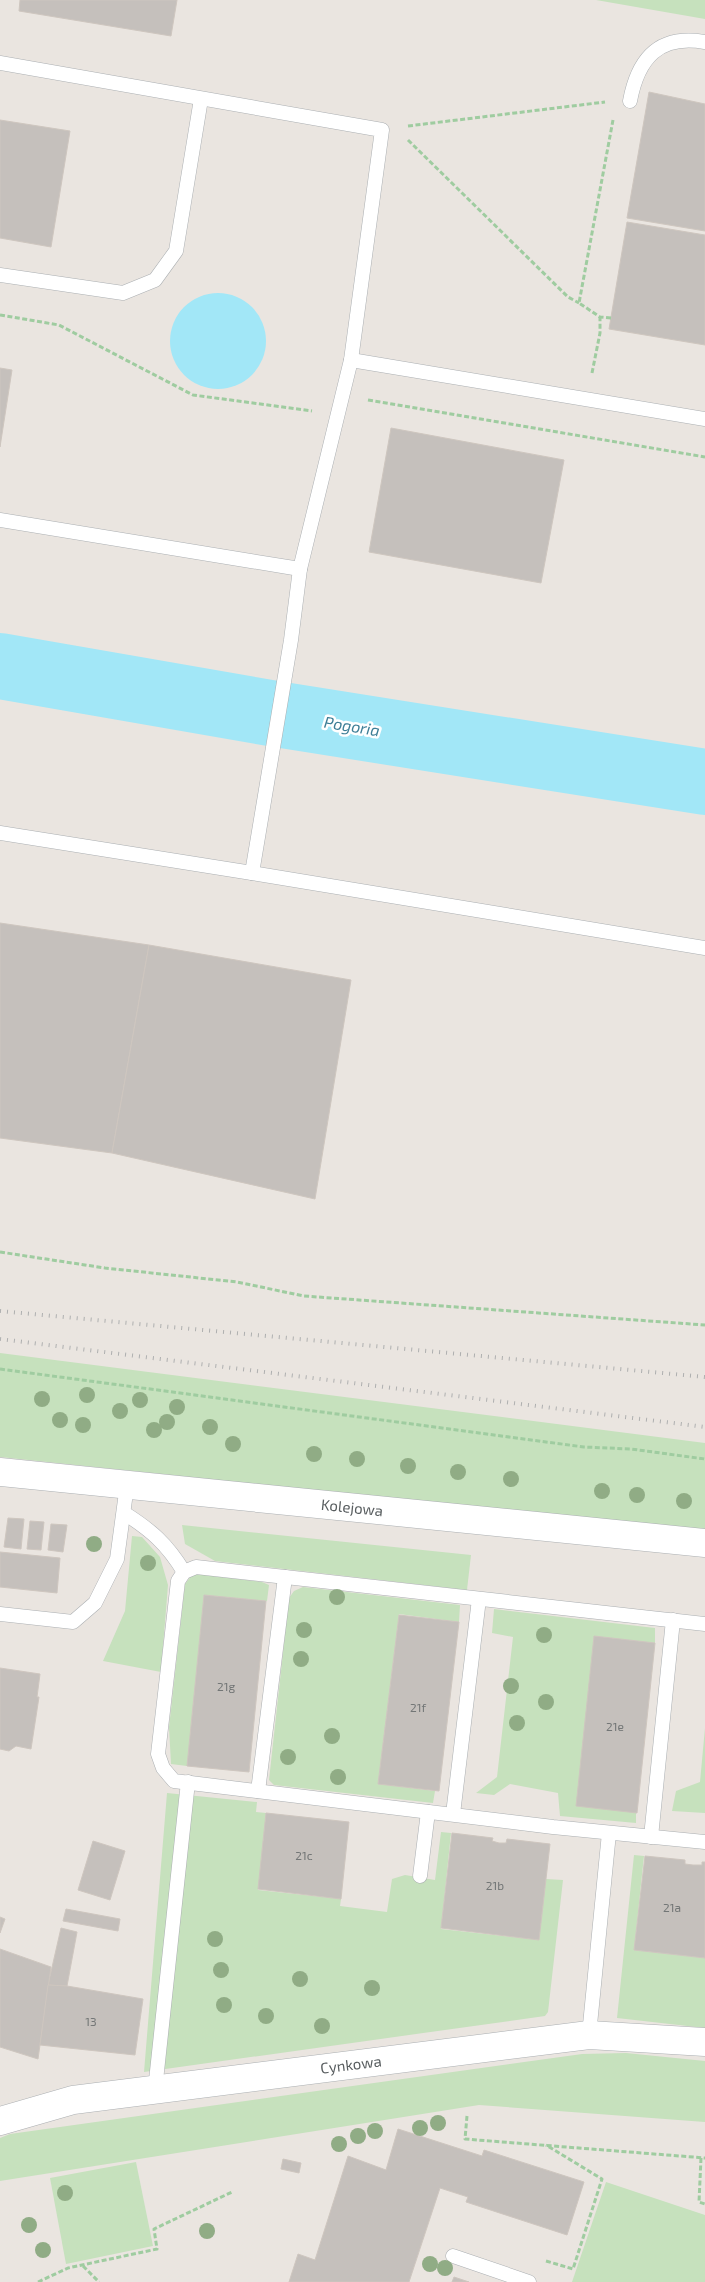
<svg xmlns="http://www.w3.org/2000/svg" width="705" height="2282" viewBox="0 0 705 2282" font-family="'Exo 2',sans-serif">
	<rect width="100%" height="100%" fill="#eae5e0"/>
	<g fill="#c6e1bd">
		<polygon points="596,0 705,0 705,19"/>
		<polygon points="0,1353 705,1443 705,1529 562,1516 0,1457"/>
		<polygon points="182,1525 471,1555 467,1590 215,1561 185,1544"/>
		<polygon points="132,1536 142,1537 160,1557 168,1585 161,1672 103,1661 125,1611"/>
		<polygon points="196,1574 262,1582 269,1585 267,1601 204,1595 187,1766 171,1764 169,1727 185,1584 191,1576"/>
		<polygon points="303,1587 460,1605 459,1622 399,1614 378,1784 435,1791 433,1803 274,1785 269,1780 289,1598 294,1591"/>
		<polygon points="494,1609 655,1628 655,1643 594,1636 636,1813 636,1823 560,1816 558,1793 510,1784 494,1795 476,1793 497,1777 513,1637 492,1633"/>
		<polygon points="705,1728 705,1813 672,1811 676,1791 700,1782"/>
		<polygon points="167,1793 257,1802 256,1812 266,1813 258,1890 341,1899 340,1906 387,1912 392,1879 405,1875 435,1880 441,1832 451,1833 441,1929 539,1940 546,1879 563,1880 548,2012 545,2016 144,2072"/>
		<polygon points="634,1855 644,1856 634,1950 705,1958 705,2028 617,2018"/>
		<polygon points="626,2053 705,2061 705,2122 479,2105 0,2181 0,2138 10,2134 582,2054"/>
		<polygon points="136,2162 153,2246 66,2264 50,2178"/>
		<polygon points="606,2182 705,2215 705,2282 572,2282"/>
	</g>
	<circle fill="#a2e7f7" cx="218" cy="341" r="48"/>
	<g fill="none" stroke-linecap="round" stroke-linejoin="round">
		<polyline stroke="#a2e7f7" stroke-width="66" points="0,666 276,714 705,782"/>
	</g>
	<g fill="#c5c0bc" stroke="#cec6bf">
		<polygon points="20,0 177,0 171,36 19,11"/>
		<polygon points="649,92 705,104 705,231 627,218"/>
		<polygon points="0,120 70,131 51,247 0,238"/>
		<polygon points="627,222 705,235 705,345 609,329"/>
		<polygon points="0,368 12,370 0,447"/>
		<polygon points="391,428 564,460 541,583 369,552"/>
		<polygon points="0,923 149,945 112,1153 0,1138"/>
		<polygon points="149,945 351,980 315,1199 112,1153"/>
		<polygon points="8,1518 24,1519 21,1549 4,1547"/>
		<polygon points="30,1521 44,1522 41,1550 27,1549"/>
		<polygon points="51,1524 67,1525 63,1552 48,1550"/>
		<polygon points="0,1552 60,1558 57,1593 0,1587"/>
		<polygon points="204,1595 266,1601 249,1772 187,1766"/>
		<polygon points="399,1615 459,1622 439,1791 378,1784"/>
		<polygon points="594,1636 655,1643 637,1813 576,1806"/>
		<polygon points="0,1668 40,1674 37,1697 39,1697 31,1749 16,1746 9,1751 0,1749"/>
		<polygon points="266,1813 349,1822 341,1899 258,1889"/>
		<polygon points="452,1833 493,1838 492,1841 499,1843 506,1843 507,1839 550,1844 539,1940 441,1928"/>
		<polygon points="93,1841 125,1851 110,1900 78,1890"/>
		<polygon points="645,1856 685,1860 685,1864 693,1865 702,1865 702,1862 705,1862 705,1958 634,1950"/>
		<polygon points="66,1909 120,1919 118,1931 63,1921"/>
		<polygon points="0,1917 5,1919 0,1933"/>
		<polygon points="61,1928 77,1932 67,1986 48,1985"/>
		<polygon points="0,1949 51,1967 38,2059 0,2047"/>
		<polygon points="48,1985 67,1986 143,1999 135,2055 40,2045"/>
		<polygon points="398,2129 482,2156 484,2150 584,2182 567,2235 466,2202 468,2197 440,2188 409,2282 289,2282 298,2254 315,2260 348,2156 386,2170"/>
		<polygon points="283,2159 301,2163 299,2173 281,2169"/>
		<polygon points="454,2277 469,2282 452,2282"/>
	</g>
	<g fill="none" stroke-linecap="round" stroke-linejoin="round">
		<g stroke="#abafb2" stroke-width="15">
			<g id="service">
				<polyline points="0,63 382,130 351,360 300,569 0,520"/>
				<path d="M630 101C638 58 659 34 705 42"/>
				<polyline points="0,275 123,293 155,280 176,251 201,99"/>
				<polyline points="351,360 705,419"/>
				<polyline points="0,833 252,873 291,640 300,569"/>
				<polyline points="252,873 705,948"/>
				<path d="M124 1513C151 1530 167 1544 184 1572"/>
				<polyline points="0,1614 73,1622 95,1603 117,1559 127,1485"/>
				<polyline points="705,1624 196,1567 184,1572 178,1581 158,1754 163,1768 174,1781 553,1827 705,1842"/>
				<polyline points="258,1791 285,1577"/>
				<polyline points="453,1814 479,1599"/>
				<polyline points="651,1837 673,1620"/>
				<polyline points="420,1876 428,1812"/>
				<polyline points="589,2035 609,1833"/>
				<polyline points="155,2090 188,1782"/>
				<polyline points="453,2256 529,2282"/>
			</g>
		</g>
		<g stroke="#abafb2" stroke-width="29">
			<g id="minor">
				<polyline points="0,1472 705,1543"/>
				<polyline points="0,2121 73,2100 589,2035 705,2042"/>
			</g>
		</g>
		<g stroke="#9fcca0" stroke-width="3" stroke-dasharray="5 2.5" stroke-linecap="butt">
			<polyline points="408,126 605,102"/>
			<polyline points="408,140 568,297 579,303"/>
			<polyline points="0,315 59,325 193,395 312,411"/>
			<polyline points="611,318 600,317 579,303 613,120"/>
			<polyline points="592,373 600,333 600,317"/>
			<polyline points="368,400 705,457"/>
			<polyline points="0,1252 105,1268 237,1282 304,1296 705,1325"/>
			<polyline points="0,1369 584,1447 631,1449 705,1459"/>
			<polyline points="467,2116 465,2139 705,2158"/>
			<polyline points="701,2158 699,2202 705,2204"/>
			<polyline points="546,2261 573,2269 602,2179 546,2145"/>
			<polyline points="83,2266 99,2282"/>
			<polyline points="38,2282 68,2268 157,2249 154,2229 232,2192"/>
		</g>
		<use href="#service" stroke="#fff" stroke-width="14"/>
		<use href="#minor" stroke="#fff" stroke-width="28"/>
		<g stroke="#aeafaf" stroke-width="4" stroke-dasharray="1 6" stroke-linecap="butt">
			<polyline points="0,1311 705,1377"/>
			<polyline points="0,1339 705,1427"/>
		</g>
	</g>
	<g fill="#90ac85">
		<circle cx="87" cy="1395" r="8"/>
		<circle cx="42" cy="1399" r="8"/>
		<circle cx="140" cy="1400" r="8"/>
		<circle cx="177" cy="1407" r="8"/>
		<circle cx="120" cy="1411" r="8"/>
		<circle cx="60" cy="1420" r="8"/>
		<circle cx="167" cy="1422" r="8"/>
		<circle cx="83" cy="1425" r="8"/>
		<circle cx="210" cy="1427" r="8"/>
		<circle cx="154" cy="1430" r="8"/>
		<circle cx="233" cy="1444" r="8"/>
		<circle cx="314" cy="1454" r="8"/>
		<circle cx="357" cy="1459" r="8"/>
		<circle cx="408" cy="1466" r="8"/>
		<circle cx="458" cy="1472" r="8"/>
		<circle cx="511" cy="1479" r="8"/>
		<circle cx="602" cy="1491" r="8"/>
		<circle cx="637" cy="1495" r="8"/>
		<circle cx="684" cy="1501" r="8"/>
		<circle cx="94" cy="1544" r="8"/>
		<circle cx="148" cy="1563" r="8"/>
		<circle cx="337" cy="1597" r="8"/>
		<circle cx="304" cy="1630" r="8"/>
		<circle cx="544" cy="1635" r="8"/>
		<circle cx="301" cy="1659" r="8"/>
		<circle cx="511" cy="1686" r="8"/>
		<circle cx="546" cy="1702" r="8"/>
		<circle cx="517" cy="1723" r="8"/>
		<circle cx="332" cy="1736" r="8"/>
		<circle cx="288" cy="1757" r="8"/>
		<circle cx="338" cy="1777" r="8"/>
		<circle cx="215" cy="1939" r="8"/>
		<circle cx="221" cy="1970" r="8"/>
		<circle cx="300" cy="1979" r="8"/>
		<circle cx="372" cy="1988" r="8"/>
		<circle cx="224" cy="2005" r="8"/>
		<circle cx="266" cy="2016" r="8"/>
		<circle cx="322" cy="2026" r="8"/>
		<circle cx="438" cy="2123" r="8"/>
		<circle cx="420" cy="2128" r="8"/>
		<circle cx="375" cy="2131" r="8"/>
		<circle cx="358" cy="2136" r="8"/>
		<circle cx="339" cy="2144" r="8"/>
		<circle cx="65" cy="2193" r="8"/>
		<circle cx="29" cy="2225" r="8"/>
		<circle cx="207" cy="2231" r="8"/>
		<circle cx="43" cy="2250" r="8"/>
		<circle cx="430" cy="2264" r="8"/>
		<circle cx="445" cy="2268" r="8"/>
	</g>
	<g text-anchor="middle" stroke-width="5" stroke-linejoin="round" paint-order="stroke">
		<g font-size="12" fill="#737676">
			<text x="226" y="1691">21g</text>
			<text x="418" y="1712">21f</text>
			<text x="615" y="1731">21e</text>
			<text x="304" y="1860">21c</text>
			<text x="495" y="1890">21b</text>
			<text x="672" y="1912">21a</text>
			<text x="91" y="2026">13</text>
		</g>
		<g font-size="15" fill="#585d5f" stroke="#fff">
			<text transform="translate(352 1508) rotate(6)" y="5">Kolejowa</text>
			<text transform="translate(351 2065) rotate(-7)" y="5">Cynkowa</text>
		</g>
		<g font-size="16" font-style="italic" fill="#3d7e96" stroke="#fff">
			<text transform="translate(352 726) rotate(9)" y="6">Pogoria</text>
		</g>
	</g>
</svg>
